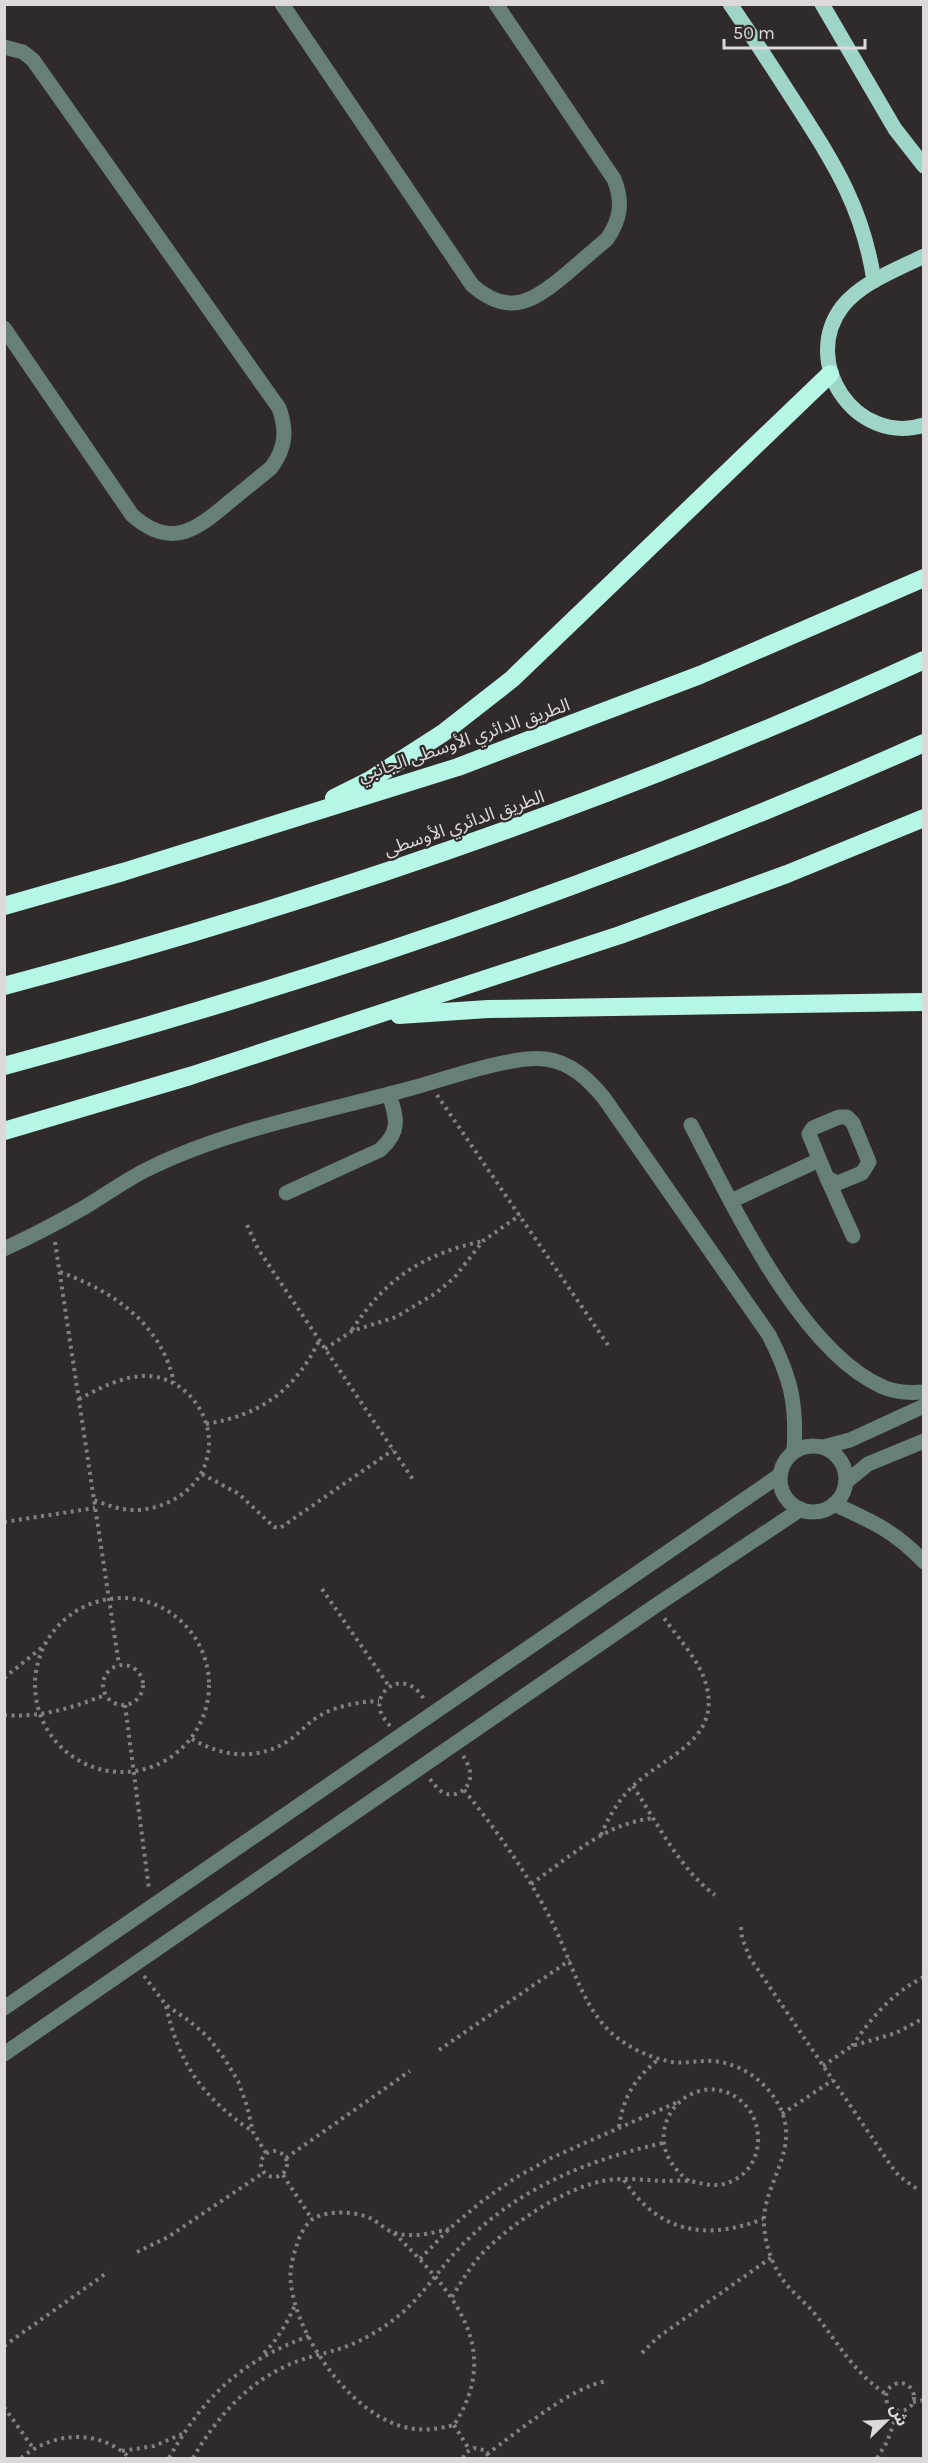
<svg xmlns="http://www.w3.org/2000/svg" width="928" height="2463" viewBox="0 0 928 2463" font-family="Karla,'Noto Sans Arabic',sans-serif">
	<rect width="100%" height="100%" fill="#302a2b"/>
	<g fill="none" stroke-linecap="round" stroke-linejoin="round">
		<g stroke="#847f80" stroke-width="4" stroke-dasharray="3 4.5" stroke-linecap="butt">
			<polyline points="437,1095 608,1345"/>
			<polyline points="247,1225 258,1249 414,1481"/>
			<polyline points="55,1242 119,1665"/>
			<path d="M60 1272C113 1291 162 1324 174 1383"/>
			<path d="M352 1330C385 1279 423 1254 483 1241"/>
			<polyline points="325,1349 352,1331 396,1317 436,1293 454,1278 483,1241 520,1215"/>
			<path d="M79 1399C100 1388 124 1375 148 1376 188 1378 217 1420 207 1458 200 1490 165 1510 134 1510 120 1510 107 1505 94 1500"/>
			<path d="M206 1424C261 1415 294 1391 319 1341"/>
			<polyline points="202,1474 239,1494 274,1527 280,1528 393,1450"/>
			<polyline points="4,1522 95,1508"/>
			<polyline points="322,1589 389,1686"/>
			<circle cx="122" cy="1685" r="87"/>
			<circle cx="123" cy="1685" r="20"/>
			<polyline points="4,1678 45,1645"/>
			<polyline points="125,1705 149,1889"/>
			<path d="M4 1715C40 1718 72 1708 105 1695"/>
			<path d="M390 1726C386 1721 382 1716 380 1710 376 1695 391 1680 406 1684 415 1686 420 1693 424 1699"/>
			<path d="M192 1739C223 1757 256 1761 288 1741 300 1733 308 1722 321 1715 339 1705 359 1702 379 1701"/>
			<path d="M430 1779C434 1784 438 1790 444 1793 457 1799 472 1787 470 1773 470 1767 465 1760 463 1755"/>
			<path d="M633 1786C656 1821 681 1871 715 1895"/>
			<path d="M464 1790C497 1831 528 1874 552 1922 571 1959 582 2009 615 2036 631 2049 651 2058 672 2062 686 2064 699 2060 713 2061 744 2064 770 2084 782 2112 797 2151 767 2180 764 2217 763 2237 770 2260 781 2277 790 2291 804 2301 815 2314 839 2344 853 2372 886 2394"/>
			<path d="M601 1835C609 1816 619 1799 634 1785 665 1756 722 1740 706 1684 699 1660 678 1638 664 1618"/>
			<path d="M531 1884C570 1857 605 1823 654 1818"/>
			<polyline points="741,1927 742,1938 750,1958 892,2167 899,2176 917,2189"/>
			<polyline points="144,1976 166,2005 188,2020 208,2037 224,2058 238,2081 247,2106 253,2132 266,2153"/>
			<path d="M166 2006C179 2064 203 2098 252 2131"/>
			<path d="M852 2046C871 2018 893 1992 924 1977"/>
			<polyline points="439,2050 570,1960"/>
			<polyline points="823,2066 852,2046 896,2033 924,2018"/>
			<polyline points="782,2114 833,2080"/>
			<path d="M619 2127C623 2097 635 2078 659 2059"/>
			<circle cx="274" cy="2164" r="13"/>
			<polyline points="286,2158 410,2071"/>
			<polyline points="283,2175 312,2219"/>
			<path d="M624 2180C659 2233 706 2241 763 2219"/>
			<path d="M394 2233C450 2289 505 2346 454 2425 438 2429 424 2431 409 2428 353 2418 297 2338 291 2284 289 2270 293 2257 297 2244 299 2236 307 2222 314 2218 330 2210 356 2211 372 2219 379 2223 387 2231 395 2233 412 2238 433 2233 449 2229"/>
			<polyline points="137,2252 168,2237 263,2173"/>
			<polyline points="420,2259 449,2229 481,2202 515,2178 551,2158 680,2101"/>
			<path d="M452 2297C463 2279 474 2260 490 2246 517 2220 566 2188 603 2181 622 2177 643 2180 662 2181 671 2181 681 2180 690 2181 706 2184 718 2189 734 2180 764 2165 766 2121 740 2100 692 2062 627 2135 689 2181"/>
			<polyline points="4,2346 108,2272"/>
			<path d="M264 2353C278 2339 287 2323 295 2305"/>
			<polyline points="642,2353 657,2338 772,2257"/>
			<circle cx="900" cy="2397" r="14"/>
			<polyline points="913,2402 924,2400"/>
			<polyline points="4,2407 33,2448"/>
			<polyline points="454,2425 469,2449"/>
			<polyline points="122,2451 154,2446 182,2434"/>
			<path d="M487 2454C518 2432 573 2385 608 2381"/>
			<path d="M21 2458C53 2432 98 2428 130 2458"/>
			<path d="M169 2458C204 2396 241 2361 309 2336"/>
			<path d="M193 2458C215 2420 244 2386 284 2367 304 2357 325 2354 345 2347 362 2341 378 2331 392 2321 421 2300 439 2268 463 2244 519 2188 587 2160 663 2143"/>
			<polyline points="463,2458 465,2453 474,2448 484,2450 490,2458"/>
			<polyline points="877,2458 887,2442 898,2411"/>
		</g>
		<g stroke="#667f79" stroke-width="15">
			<path d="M282 4 472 285C508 317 533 302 565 275 579 263 593 251 607 239 621 219 623 201 614 179L496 4"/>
			<path d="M4 47 23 52 33 60 279 408C287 430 286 448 271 468 257 479 243 491 228 503 195 531 170 549 132 515L4 328"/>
			<polygon points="839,1117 847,1117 853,1123 869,1162 862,1173 838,1183 827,1178 809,1134 813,1128"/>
			<path d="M691 1125C732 1203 800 1351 883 1387 896 1393 910 1393 924 1392"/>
			<polyline points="827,1178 853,1236"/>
			<path d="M286 1193 380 1150C401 1131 397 1119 389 1094"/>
			<polyline points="731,1201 819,1160"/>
			<path d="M4 1249C32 1236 59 1222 85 1207 107 1194 128 1178 152 1167 230 1129 328 1111 412 1088 445 1079 513 1055 545 1059 571 1062 589 1080 604 1098L769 1335C791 1378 797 1404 794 1451"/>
			<circle cx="813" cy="1479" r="33"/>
			<polyline points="823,1447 850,1440 924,1406"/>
			<polyline points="846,1482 868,1464 924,1441"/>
			<path d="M834 1504C871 1521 895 1531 924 1562"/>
			<polyline points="4,2008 780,1475"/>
			<polyline points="4,2054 655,1606 801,1509"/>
		</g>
		<g stroke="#9fd4c8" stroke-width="15">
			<path d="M730 4C753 37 774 70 796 104 835 165 863 208 874 281"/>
			<polyline points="822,4 895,129 924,166"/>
			<path d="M924 256C896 270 862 282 842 307 800 363 856 446 924 425"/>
		</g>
		<g stroke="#b5f6e7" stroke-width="18">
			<polyline points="334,798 370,780 443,733 512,679 830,374"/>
			<polyline points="4,906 123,872 458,767 700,675 924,578"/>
			<path d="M4 986C319 902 628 796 924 660"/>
			<polyline points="399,1015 488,1009 924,1002"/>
			<path d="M4 1066C319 981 626 876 924 743"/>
			<polyline points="4,1131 190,1076 620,935 787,874 924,818"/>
		</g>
	</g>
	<g text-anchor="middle" stroke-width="4.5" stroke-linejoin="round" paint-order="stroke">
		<g font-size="18" fill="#ddd9da" stroke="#302a2b">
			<text transform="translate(464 740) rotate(-19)" y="6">الطريق الدائري الأوسطى الجانبي</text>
			<text transform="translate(464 823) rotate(-19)" y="6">الطريق الدائري الأوسطى</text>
		</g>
	</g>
	<rect width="928" height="2463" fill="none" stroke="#ddd9da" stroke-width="12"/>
	<g transform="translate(886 2421) rotate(66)" stroke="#302a2b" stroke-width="4.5" paint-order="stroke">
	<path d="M0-4.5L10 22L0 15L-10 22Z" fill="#ddd9da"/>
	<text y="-9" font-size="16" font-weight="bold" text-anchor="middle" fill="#ddd9da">ش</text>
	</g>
	<path d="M724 39v9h141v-9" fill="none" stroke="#ddd9da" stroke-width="3"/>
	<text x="733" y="39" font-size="18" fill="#ddd9da" stroke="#302a2b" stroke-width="4.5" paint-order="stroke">50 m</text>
</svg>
